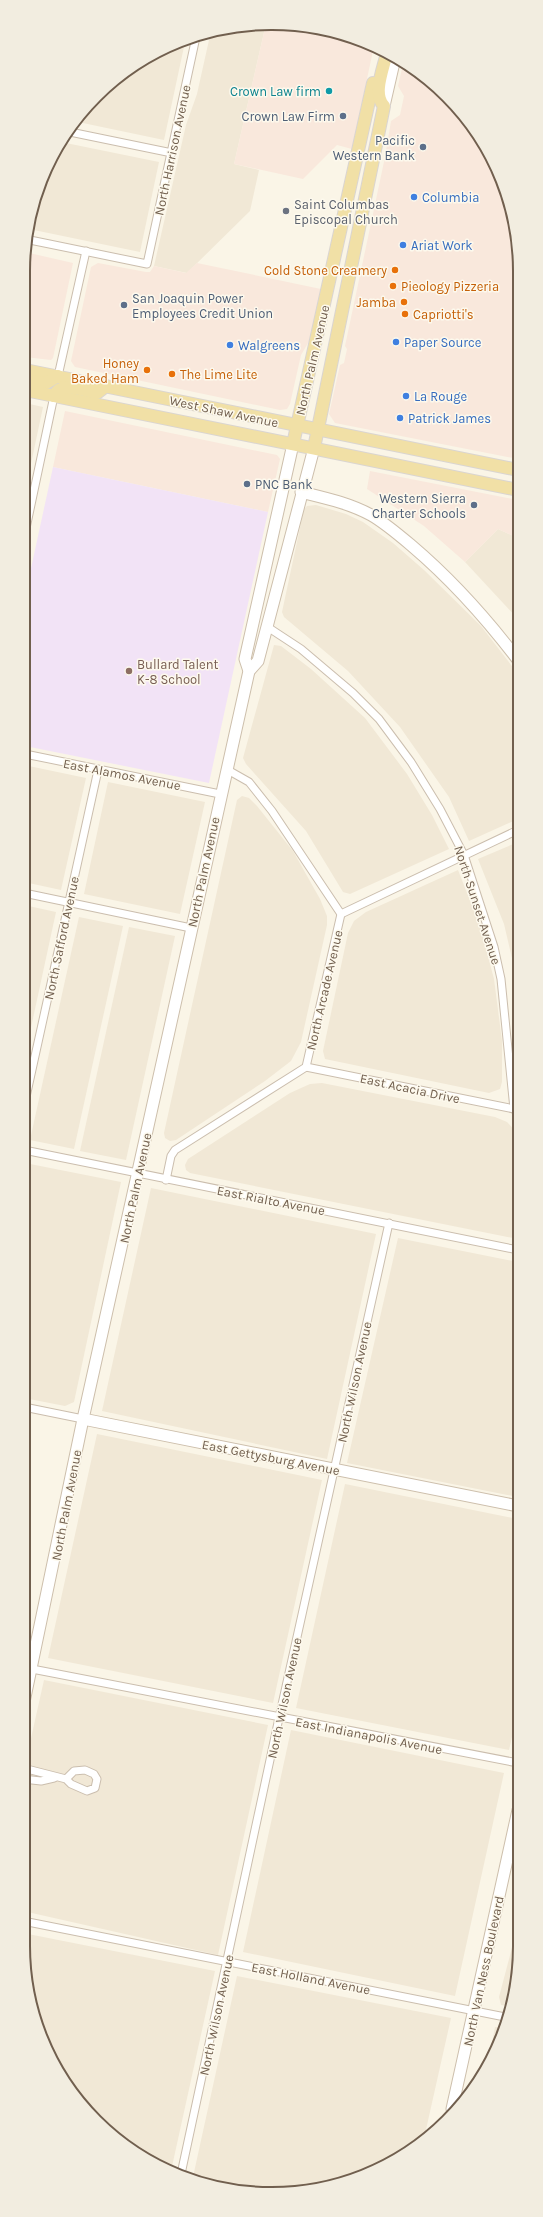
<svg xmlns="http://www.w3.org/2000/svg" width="543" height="2217" viewBox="0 0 543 2217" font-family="Karla,sans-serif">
	<rect width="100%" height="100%" fill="#faf5e7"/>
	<g fill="#f1e8d6">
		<polygon points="265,28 234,164 259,170 250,211 187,273 154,266 186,125 197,94 211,31"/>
		<polygon points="185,42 164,140 78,122 120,74"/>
		<polygon points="61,142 159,162 140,252 29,229 56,147"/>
		<polygon points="25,403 43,407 25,492"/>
		<polygon points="316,505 346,514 363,522 393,543 424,570 481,626 518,674 518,819 469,841 449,797 400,727 348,671 284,617 282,612 304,509 307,506"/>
		<polygon points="498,529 518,538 518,619 465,562"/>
		<polygon points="274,645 281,646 311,669 365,718 407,774 432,815 449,849 350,894 343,892 306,831 246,764 243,758"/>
		<polygon points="24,765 86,778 61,890 24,882"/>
		<polygon points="108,782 205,802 180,914 84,894"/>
		<polygon points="242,796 249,798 257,806 293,851 320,899 327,916 327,925 301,1042 291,1061 265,1081 176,1140 170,1141 165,1138 164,1133 237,800"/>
		<polygon points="518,842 518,984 504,924 478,859"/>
		<polygon points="458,870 480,926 494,979 502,1041 502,1082 500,1089 489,1093 325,1059 323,1051 348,933 354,921 366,912"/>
		<polygon points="24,905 56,912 24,1060"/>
		<polygon points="79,917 123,926 74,1149 30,1140"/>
		<polygon points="129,927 175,936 126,1160 80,1151"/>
		<polygon points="322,1083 495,1117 507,1122 518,1134 518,1239 190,1173 186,1170 185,1165 188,1159 290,1093 310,1084"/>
		<polygon points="25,1163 121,1182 74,1402 65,1406 24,1398"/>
		<polygon points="151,1188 376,1234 327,1459 102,1411"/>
		<polygon points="398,1238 518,1262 518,1497 347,1463"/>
		<polygon points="97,1434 322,1480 273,1703 48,1658"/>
		<polygon points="345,1484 518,1519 518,1711 509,1750 296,1708"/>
		<polygon points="44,1680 268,1725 218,1955 23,1911 23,1774"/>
		<polygon points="291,1730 504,1773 455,1996 243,1952"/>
		<polygon points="518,1925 518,1978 508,2006 501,2005 499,1997"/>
		<polygon points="23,1933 215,1971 171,2171 161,2168 85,2110 42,2040 23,1946"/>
		<polygon points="237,1976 451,2018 423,2143 351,2181 255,2193 193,2177"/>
		<polygon points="495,2027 501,2028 486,2070 489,2059"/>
	</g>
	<g fill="#f9e8dc">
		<polygon points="304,25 374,46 352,149 337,145 303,179 234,164 265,28"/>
		<polygon points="403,64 447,96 494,162 518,239 518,459 335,423 329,414 340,365 344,363 347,349 345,346 385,157 391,121 400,115 404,96 398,86"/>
		<polygon points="25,252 73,263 53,358 51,360 25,357"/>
		<polygon points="98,263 146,272 150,272 154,266 186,273 197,263 321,289 311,338 301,355 290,404 287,409 280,410 75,367 71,361 91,267"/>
		<polygon points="65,411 277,455 280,459 268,512 53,467"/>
		<polygon points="370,471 518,500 518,538 498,529 465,562 424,526 367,489"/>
	</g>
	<polygon fill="#f2e3f6" points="53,467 268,512 209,783 25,746 25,596"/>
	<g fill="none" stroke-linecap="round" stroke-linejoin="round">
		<g stroke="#cbbeae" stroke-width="9">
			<g id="street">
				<polyline points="70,132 172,153"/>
				<polyline points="25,239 147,264 196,37"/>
				<polyline points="58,376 86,251"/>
				<polyline points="25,533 54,396"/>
				<polyline points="266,626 301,649 353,693 379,719 411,762 440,809 464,855 494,947 501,979 514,1109 518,1114"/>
				<polyline points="25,754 220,794"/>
				<polyline points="24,893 191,928"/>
				<polyline points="341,914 518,830"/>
				<polyline points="306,1067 514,1109"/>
				<polyline points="24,1106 98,770"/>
				<polyline points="24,1150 518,1250"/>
				<polyline points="166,1180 171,1156 175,1150 306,1067 341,914 272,811 249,782 226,769"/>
				<polyline points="24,1407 83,1419"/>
				<polyline points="32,1669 518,1763"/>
				<polyline points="23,1768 66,1779 71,1784 87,1791 95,1788 97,1779 94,1774 85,1770 74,1771 66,1779"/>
				<polyline points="23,1779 41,1781 54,1778"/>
				<polyline points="23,1921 505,2017"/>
				<polyline points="181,2174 279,1718 389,1223"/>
			</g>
		</g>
		<g stroke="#cdbfac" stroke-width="13">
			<g id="secondary">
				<polyline points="384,106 395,58"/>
				<path d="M301 492C325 498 349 503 371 515 385 523 399 535 412 546 452 580 486 618 518 660"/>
				<polyline points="249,671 258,661 314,448"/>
				<polyline points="83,1419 518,1506"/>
				<polyline points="23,1707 83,1419 249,671 245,659 293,444"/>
				<polyline points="452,2109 518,1810"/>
			</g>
		</g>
		<g stroke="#dad5d1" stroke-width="14">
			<g id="primary">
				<polyline points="25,370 518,470"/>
				<polyline points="25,380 46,383 58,376"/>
				<polyline points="25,390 518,490"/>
				<path d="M54 396C61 380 84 391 97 393L106 386"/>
				<polyline points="293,444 373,83"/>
				<path d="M314 448 384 106C372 94 384 68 387 52"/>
			</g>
		</g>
		<use href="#street" stroke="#fff" stroke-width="7"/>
		<use href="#secondary" stroke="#fff" stroke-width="11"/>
		<use href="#primary" stroke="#f1e0a6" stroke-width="12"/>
	</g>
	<circle fill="#0f9aa8" stroke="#fdf9ed" stroke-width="1.5" cx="329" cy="91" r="4"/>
	<g fill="#5c6f8a" stroke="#fdf9ed" stroke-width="1.5">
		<circle cx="343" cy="116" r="4"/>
		<circle cx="423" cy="147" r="4"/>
		<circle cx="124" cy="305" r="4"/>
		<circle cx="247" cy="484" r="4"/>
		<circle cx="474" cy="505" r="4"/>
	</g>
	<g fill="#3f7fe0" stroke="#fdf9ed" stroke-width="1.5">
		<circle cx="414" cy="197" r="4"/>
		<circle cx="403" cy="245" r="4"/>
		<circle cx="396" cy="342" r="4"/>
		<circle cx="230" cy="345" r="4"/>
		<circle cx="406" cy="396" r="4"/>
		<circle cx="400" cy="418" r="4"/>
	</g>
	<circle fill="#6b7280" stroke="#fdf9ed" stroke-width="1.5" cx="286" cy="211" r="4"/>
	<g fill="#e8710a" stroke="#fdf9ed" stroke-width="1.5">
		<circle cx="395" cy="270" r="4"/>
		<circle cx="393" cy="286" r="4"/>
		<circle cx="404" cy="302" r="4"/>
		<circle cx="405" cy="314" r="4"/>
		<circle cx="147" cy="370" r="4"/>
		<circle cx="172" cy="374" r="4"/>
	</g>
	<circle fill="#8d6e63" stroke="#fdf9ed" stroke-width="1.5" cx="129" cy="671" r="4"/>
	<g text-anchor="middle" stroke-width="3" stroke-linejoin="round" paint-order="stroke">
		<g font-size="13" fill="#0d838f" stroke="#fdf9ed" text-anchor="end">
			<text x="321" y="96">Crown Law firm</text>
		</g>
		<g font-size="13" fill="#4e5e75" stroke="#fdf9ed" text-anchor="end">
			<text x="335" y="121">Crown Law Firm</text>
			<text x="415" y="145">Pacific<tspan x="415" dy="15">Western Bank</tspan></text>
			<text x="132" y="303" text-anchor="start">San Joaquin Power<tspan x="132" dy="15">Employees Credit Union</tspan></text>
			<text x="255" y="489" text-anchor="start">PNC Bank</text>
			<text x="466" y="503">Western Sierra<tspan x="466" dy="15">Charter Schools</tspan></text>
		</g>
		<g font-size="13" fill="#715f4e" stroke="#fdf9ed">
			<text transform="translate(172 150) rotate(-78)" y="5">North Harrison Avenue</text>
			<text transform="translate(312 360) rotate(-77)" y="5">North Palm Avenue</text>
			<text transform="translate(224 411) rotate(12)" y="5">West Shaw Avenue</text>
			<text transform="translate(122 774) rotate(11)" y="5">East Alamos Avenue</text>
			<text transform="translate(203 872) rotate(-78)" y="5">North Palm Avenue</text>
			<text transform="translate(478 905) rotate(72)" y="5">North Sunset Avenue</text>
			<text transform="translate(61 938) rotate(-78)" y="5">North Safford Avenue</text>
			<text transform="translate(324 990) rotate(-77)" y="5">North Arcade Avenue</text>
			<text transform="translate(410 1088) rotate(12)" y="5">East Acacia Drive</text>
			<text transform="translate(135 1188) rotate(-78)" y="5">North Palm Avenue</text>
			<text transform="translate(271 1200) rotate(11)" y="5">East Rialto Avenue</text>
			<text transform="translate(354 1382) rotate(-78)" y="5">North Wilson Avenue</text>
			<text transform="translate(271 1457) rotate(11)" y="5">East Gettysburg Avenue</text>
			<text transform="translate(66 1505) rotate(-79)" y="5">North Palm Avenue</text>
			<text transform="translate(284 1698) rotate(-78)" y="5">North Wilson Avenue</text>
			<text transform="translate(369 1735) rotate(11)" y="5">East Indianapolis Avenue</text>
			<text transform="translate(483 1971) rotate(-78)" y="5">North Van Ness Boulevard</text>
			<text transform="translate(311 1978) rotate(11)" y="5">East Holland Avenue</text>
			<text transform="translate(216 2015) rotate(-78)" y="5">North Wilson Avenue</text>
		</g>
		<g font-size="13" fill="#366cbe" stroke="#fdf9ed" text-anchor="start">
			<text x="422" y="202">Columbia</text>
			<text x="411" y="250">Ariat Work</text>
			<text x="404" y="347">Paper Source</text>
			<text x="238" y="350">Walgreens</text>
			<text x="414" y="401">La Rouge</text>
			<text x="408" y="423">Patrick James</text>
		</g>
		<g font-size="13" fill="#5b616d" stroke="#fdf9ed" text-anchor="start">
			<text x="294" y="209">Saint Columbas<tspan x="294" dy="15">Episcopal Church</tspan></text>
		</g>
		<g font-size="13" fill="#c56008" stroke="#fdf9ed" text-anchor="end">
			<text x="387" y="275">Cold Stone Creamery</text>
			<text x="401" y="291" text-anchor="start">Pieology Pizzeria</text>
			<text x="396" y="307">Jamba</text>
			<text x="413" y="319" text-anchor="start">Capriotti's</text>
			<text x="139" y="368">Honey<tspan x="139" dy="15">Baked Ham</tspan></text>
			<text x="180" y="379" text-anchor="start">The Lime Lite</text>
		</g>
		<g font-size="13" fill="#785e54" stroke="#fdf9ed" text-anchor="start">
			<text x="137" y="669">Bullard Talent<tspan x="137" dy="15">K-8 School</tspan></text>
		</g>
	</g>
	<path d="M0 0H543V2217H0ZM271 30H272A241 241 0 0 1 513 271V1946A241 241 0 0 1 272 2187H271A241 241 0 0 1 30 1946V271A241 241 0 0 1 271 30Z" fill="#f2ede0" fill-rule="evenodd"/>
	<path fill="none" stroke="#715f4e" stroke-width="2" d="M271 30H272A241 241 0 0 1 513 271V1946A241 241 0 0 1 272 2187H271A241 241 0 0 1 30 1946V271A241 241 0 0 1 271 30Z"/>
</svg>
